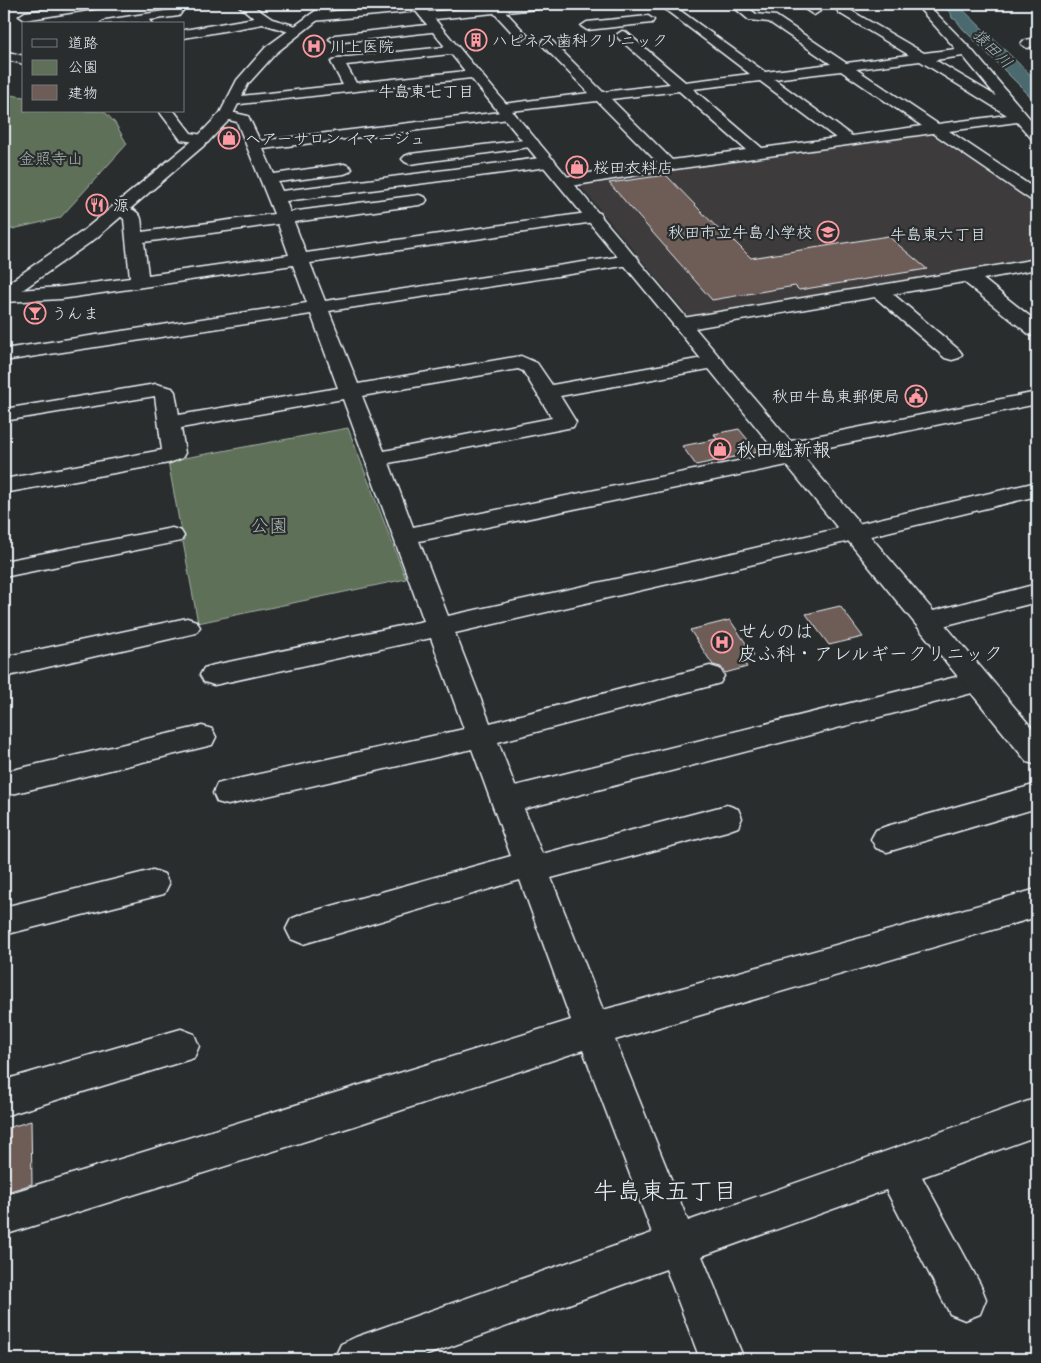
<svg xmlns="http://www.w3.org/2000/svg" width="1041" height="1363" viewBox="0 0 1041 1363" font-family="Sriracha,'Klee One',sans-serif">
	<rect width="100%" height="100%" fill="#2a2d2e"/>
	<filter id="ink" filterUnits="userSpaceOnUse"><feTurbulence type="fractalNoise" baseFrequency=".02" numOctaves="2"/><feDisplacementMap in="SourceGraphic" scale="10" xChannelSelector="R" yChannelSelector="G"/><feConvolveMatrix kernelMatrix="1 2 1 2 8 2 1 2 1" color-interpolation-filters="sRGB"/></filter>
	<g filter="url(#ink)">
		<polygon fill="#3e3b3a" points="930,133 1037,206 1037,259 689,317 576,181"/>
		<g fill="#5f6f58" stroke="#a4b0a8">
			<polygon points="4,94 24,97 24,111 104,111 115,123 127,144 60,218 4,231"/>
			<polygon points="348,428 406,579 198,623 168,461"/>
		</g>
		<polygon fill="#4c6a6f" stroke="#8aa0a6" points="940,4 957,4 1037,81 1037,103 963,29 956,20 952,18 951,13"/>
		<g fill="#6e5c57" stroke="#e8f1f8">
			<polygon points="666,175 725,236 728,235 751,258 888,236 927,269 799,290 795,286 712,300 609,183"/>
			<polygon points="739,429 758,452 696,465 682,446 717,439 714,434"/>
			<polygon points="840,606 863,637 829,645 806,614"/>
			<polygon points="730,620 754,655 742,658 747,667 725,673 721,667 713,665 690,630"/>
			<polygon points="31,1121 32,1184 4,1193 4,1129"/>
		</g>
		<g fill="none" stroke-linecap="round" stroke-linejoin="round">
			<g stroke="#e8f1f8" stroke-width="3">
				<g id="street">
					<polygon points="84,4 112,4 106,7 25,20 19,16 25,12"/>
					<polygon points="166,4 179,4 184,9 179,16 149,20 152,24 137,22 100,24 106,20 171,10"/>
					<polygon points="237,4 250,4 272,19 300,27 302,30 296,34 263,24 184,38 184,30 254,18"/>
					<polygon points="416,4 423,5 425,7 419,11 313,21 307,17 313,13"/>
					<polygon points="521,4 562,4 556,7 506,12 528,36 522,40 518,39 494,13 426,20 420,16 426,12"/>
					<path d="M658 4H671L765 72 831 64 769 22 749 20 730 4H743L756 14 776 16 846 63 909 55 839 13 837 10 843 6 924 53 956 49 916 5 927 4 971 49 1037 127V140L1032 139 1017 122 949 131 1037 190V202L1031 200 933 133 668 170 565 187 559 185 557 182 559 179 565 177 657 162 597 101 511 111 516 115 514 118 509 119 263 149 274 174 344 164 349 166 352 169 349 172 344 174 278 182 282 191 548 157 553 159 556 162 553 165 548 167 286 201 290 212 419 195 425 197 427 200 425 203 419 205 294 222 306 253 594 212 600 213 602 217 600 221 594 222 310 263 325 301 630 255 636 256 639 260 636 264 630 265 329 311 358 384 521 356 537 363 552 385 714 356 721 358 724 362 721 366 714 368 560 396 576 422 573 427 389 463 413 527 778 453 775 449 778 444 786 442 1037 392V404L800 453 803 457 800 462 792 464 419 541 448 616 729 554 1037 482V496L729 570 455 633 490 723 710 666 720 669 724 676 720 683 710 686 498 742 515 786 976 672 986 675 990 682 986 689 976 692 524 809 542 854 727 805 738 809 742 818 738 827 727 831 551 878 603 1010 1037 889V917L615 1040 688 1221 1037 1098V1136L922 1177 980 1284 986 1299 980 1314 965 1320 950 1314 886 1190 702 1256 744 1359H700L666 1269 416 1359H334L341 1344 356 1337 652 1233 583 1050 354 1126 4 1235V1195L571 1020 520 880 303 944 291 939 286 929 291 919 303 914 511 856 472 749 228 805 217 802 213 793 217 784 228 781 464 729 431 638 214 685 204 682 200 675 204 668 214 665 424 621 343 399 181 428 185 453 182 458 169 463 4 493V479L162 450 155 396 4 421V409L156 384 172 388 175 392 179 415 338 388 311 314 4 361V349L307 303 293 265 61 299 4 302V291L61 287 130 278 124 219 112 210 114 207C122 205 135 208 140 216 142 220 142 227 142 232L274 214 237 122 221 118 219 115 221 112 226 111 248 116 260 141 501 112 496 108 498 105 503 104 589 93 543 46 541 43 543 40H551L603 92 670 84 618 38 616 35 622 31 626 32 685 82 750 74ZM963 56 996 96 935 60ZM920 61 1007 115 938 124 856 69ZM841 71 922 126 852 136 774 79ZM760 81 836 138 762 148 693 89ZM679 91 746 150 672 160 611 99ZM278 224 289 255 148 275 144 242ZM518 369 523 371 552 418 384 451 362 396Z"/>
					<polygon points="797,4 811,4 820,11 814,15"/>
					<polygon points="648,16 654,20 652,23 587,30 581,26 587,22"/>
					<polygon points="436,24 442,28 440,31 335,43 329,39 335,35"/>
					<polygon points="1037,37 1037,45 1027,48 1021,44 1023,41"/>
					<polygon points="455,46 461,50 460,53 346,65 356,83 475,70 482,74 480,77 232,105 225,101 232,97 343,85 331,62 338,58"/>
					<polygon points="4,51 24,56 24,64 4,59"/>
					<polygon points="159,111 174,111 191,133 208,136 210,139 208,142 203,143 181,140"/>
					<polygon points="532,139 537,140 539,143 537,146 410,164 405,162 402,159 405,156 410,154"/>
					<polygon points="1037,259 1037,269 983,279 1037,322 1037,337 1030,335 964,282 893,294 959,350 962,354 959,358 952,360 945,358 875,297 683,330 676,328 673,324 676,320 683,318"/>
					<polygon points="172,528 181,531 184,536 181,541 4,577 4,561"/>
					<polygon points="1037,584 1037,602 927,630 918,627 914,621 918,615"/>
					<polygon points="187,618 196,621 200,627 196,633 4,677 4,657"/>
					<polygon points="202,726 212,729 216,737 212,745 4,796 4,772"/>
					<polygon points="1037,784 1037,808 887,852 876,848 871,839 876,830 887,826"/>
					<polygon points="153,870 164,874 169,884 164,894 4,935 4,907"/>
					<polygon points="181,1029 194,1034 199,1046 194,1058 4,1116 4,1080"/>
				</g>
			</g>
			<g stroke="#e8f1f8" stroke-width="3">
				<g id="secondary">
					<polygon points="325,4 338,4 276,53 248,84 231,118 208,142 95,239 11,298 4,299 4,286 83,231 198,136 220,113 237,80 266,47"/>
					<polygon points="410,4 422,4 1037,734 1037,765 1027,762 676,328"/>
				</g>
			</g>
			<use href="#street" fill="#2a2d2e" fill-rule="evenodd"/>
			<use href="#secondary" fill="#2a2d2e" fill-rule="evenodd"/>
		</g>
	</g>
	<defs>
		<g id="building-ring" transform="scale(1.125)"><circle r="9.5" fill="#2a2d2e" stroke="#ff9aa2" stroke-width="1.5"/><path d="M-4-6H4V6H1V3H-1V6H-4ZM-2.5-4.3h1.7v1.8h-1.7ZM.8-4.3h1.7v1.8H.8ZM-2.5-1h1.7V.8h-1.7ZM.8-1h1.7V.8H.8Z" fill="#ff9aa2"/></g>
		<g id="hospital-ring" transform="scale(1.125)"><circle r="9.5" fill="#2a2d2e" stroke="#ff9aa2" stroke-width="1.5"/><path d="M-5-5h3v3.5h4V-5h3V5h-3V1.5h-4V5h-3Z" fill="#ff9aa2"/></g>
		<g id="shop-ring" transform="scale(1.125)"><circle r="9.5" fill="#2a2d2e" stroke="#ff9aa2" stroke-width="1.5"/><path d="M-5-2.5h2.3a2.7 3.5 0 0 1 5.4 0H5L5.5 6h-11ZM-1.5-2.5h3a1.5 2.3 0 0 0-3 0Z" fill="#ff9aa2"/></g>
		<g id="restaurant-ring" transform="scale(1.125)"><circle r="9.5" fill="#2a2d2e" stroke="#ff9aa2" stroke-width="1.5"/><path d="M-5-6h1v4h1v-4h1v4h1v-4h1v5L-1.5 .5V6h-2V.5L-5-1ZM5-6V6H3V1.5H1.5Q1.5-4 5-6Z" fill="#ff9aa2"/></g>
		<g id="school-ring" transform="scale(1.125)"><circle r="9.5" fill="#2a2d2e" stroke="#ff9aa2" stroke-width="1.5"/><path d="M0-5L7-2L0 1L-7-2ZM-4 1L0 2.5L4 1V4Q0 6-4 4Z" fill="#ff9aa2"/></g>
		<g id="bar-ring" transform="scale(1.125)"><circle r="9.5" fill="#2a2d2e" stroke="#ff9aa2" stroke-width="1.5"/><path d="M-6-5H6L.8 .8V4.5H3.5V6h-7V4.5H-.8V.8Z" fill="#ff9aa2"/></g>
		<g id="civic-ring" transform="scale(1.125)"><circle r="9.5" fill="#2a2d2e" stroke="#ff9aa2" stroke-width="1.5"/><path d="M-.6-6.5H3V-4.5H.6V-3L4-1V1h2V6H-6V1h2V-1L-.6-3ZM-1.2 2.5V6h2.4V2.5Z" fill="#ff9aa2"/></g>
	</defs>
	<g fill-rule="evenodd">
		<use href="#building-ring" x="476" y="40"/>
		<use href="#hospital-ring" x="314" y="46"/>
		<use href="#shop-ring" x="229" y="138"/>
		<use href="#shop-ring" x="577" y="167"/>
		<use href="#restaurant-ring" x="97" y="205"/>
		<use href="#school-ring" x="828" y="232"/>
		<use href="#bar-ring" x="35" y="313"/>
		<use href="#civic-ring" x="916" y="396"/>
		<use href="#shop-ring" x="720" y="449"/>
		<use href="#hospital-ring" x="722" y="642"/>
	</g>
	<g text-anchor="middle" stroke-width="4.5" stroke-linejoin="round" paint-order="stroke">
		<g font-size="16" fill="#e8f1f8" stroke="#2a2d2e" text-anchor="start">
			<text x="492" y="46">ハピネス歯科クリニック</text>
			<text x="330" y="52">川上医院</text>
			<text x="245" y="144">ヘアーサロン イマージュ</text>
			<text x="593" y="173">桜田衣料店</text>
			<text x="113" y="211">源</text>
			<text x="812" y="238" text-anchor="end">秋田市立牛島小学校</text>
			<text x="51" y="319">うんま</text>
			<text x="900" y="402" text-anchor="end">秋田牛島東郵便局</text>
		</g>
		<g font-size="16" font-style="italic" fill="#aabbc1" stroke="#2a2d2e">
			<text transform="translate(993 48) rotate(45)" y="6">猿田川</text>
		</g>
		<g font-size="16" fill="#e8f1f8" stroke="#2a2d2e">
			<text x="426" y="97">牛島東七丁目</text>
			<text x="938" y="240">牛島東六丁目</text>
		</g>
		<g font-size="16" fill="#aab6b0" stroke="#2a2d2e">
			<text x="51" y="164">金照寺山</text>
		</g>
		<g font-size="19" fill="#e8f1f8" stroke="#2a2d2e" text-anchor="start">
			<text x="736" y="456">秋田魁新報</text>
			<text x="738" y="638">せんのは<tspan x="738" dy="22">皮ふ科・アレルギークリニック</tspan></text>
		</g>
		<g font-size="19" fill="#aab6b0" stroke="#2a2d2e">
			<text x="269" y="532">公園</text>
		</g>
		<g font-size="24" fill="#e8f1f8" stroke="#2a2d2e">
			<text x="665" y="1199">牛島東五丁目</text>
		</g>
	</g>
	<rect width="1041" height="1363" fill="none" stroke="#2a2d2e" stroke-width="20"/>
	<rect x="10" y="10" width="1021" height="1343" fill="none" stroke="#e8f1f8" stroke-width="2" filter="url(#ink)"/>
	<rect x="22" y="22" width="162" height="90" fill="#2a2d2e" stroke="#767b7f"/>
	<rect x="32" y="39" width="25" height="8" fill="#2a2d2e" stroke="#767b7f"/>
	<text x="68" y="48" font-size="15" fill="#e8f1f8">道路</text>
	<rect x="32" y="60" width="25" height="15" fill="#5f6f58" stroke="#767b7f"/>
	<text x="68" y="72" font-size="15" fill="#e8f1f8">公園</text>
	<rect x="32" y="85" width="25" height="15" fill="#6e5c57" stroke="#767b7f"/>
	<text x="68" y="98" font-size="15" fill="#e8f1f8">建物</text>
</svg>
